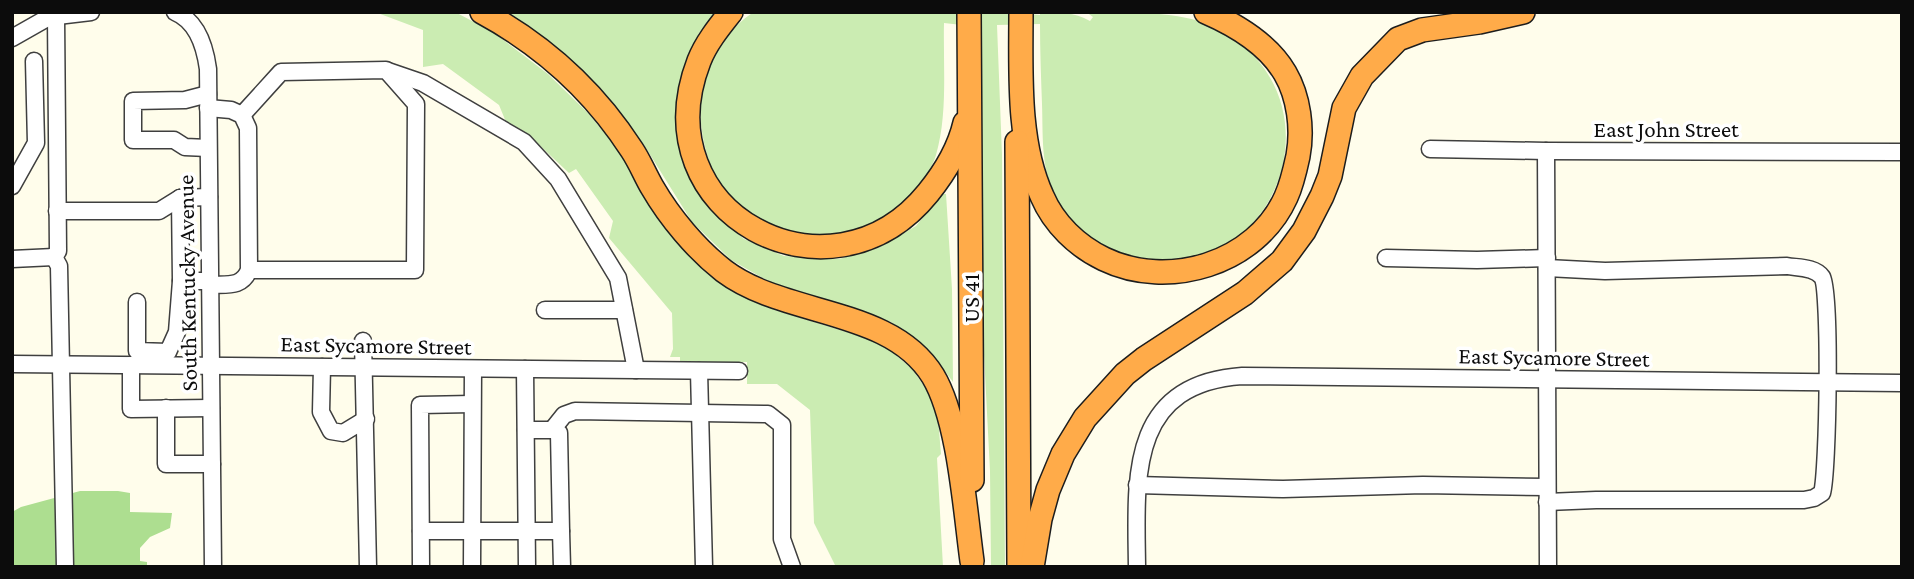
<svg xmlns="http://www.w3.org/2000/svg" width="1914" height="579" viewBox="0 0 1914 579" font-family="'Crimson Pro',serif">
	<rect width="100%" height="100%" fill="#fffdeb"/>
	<g fill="#cbecb2">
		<polygon points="375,12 455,12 493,32 548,74 588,113 621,153 669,232 718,281 775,310 866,338 890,350 912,369 929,393 938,418 941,454 937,458 943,567 836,567 814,523 810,410 777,384 747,384 747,362 680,362 680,357 670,357 673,349 672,313 609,238 613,221 576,169 569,173 536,142 506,122 499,105 443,64 423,67 423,30"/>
		<polygon points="508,12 719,12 699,33 680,79 676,121 687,172 710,210 744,239 784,256 839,259 878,248 916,226 942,194 946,194 952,289 953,382 929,350 891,322 793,295 731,260 692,222 644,145 601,89 564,55"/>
		<path d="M754 12H1009L1040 15V12C1059 12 1074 12 1090 21L1093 17 1086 12C1120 12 1177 11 1207 24 1352 86 1280 297 1128 256 1096 248 1066 223 1053 193 1041 164 1043 134 1042 104 1041 77 1040 51 1040 24L997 25 1002 155 1005 567H991L990 471 983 335 980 27 944 23C943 66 948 114 936 155 931 172 916 192 903 203 891 214 879 223 864 229 815 248 745 226 718 182 712 172 708 158 705 147 700 125 698 105 704 84 711 57 729 27 754 12Z"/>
	</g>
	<polygon fill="#adde90" points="80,491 118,491 130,493 130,512 172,513 170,528 150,537 140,548 140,561 147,562 147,567 12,567 12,512 21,507"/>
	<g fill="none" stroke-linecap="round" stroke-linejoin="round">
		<g stroke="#3f3f3f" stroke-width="19">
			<g id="minor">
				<path d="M175 12C197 21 205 47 208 69L213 567"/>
				<polyline points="12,38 49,17 91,12"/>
				<polyline points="388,71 423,83 524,142 558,179 618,278 636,370"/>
				<polyline points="208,94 185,100 133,101 133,140 174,140 185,147 208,148"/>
				<path d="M208 108 231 110 242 115 248 128 249 270C242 288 227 284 210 285"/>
				<polyline points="242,115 281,72 386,70 416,104 415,270 249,270"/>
				<polyline points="1430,149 1546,151 1902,152"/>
				<polyline points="1546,151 1548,567"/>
				<polyline points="12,186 36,143 34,61"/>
				<polyline points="180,198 181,281 210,281"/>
				<polyline points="57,211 159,211 180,198 209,197"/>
				<polyline points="54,257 59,266 65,567"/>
				<polyline points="54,257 58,251 56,16"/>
				<polyline points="1386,258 1477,260 1547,258"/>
				<polyline points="12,259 54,257"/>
				<path d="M1547 268 1605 271 1787 266C1798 268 1815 267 1822 277 1831 290 1828 473 1822 493L1814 498 1804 500H1596L1547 502"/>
				<polyline points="137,302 137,351 168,352 177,332 181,281"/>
				<polyline points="545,310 624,310"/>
				<polyline points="363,341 368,567"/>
				<polyline points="12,364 739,371"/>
				<polyline points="131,365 131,409 211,408"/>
				<polyline points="322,367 321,412 331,431 343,433 366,419"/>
				<polyline points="525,369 527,567"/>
				<polyline points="699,371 704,567"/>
				<polyline points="166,408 166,464 212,464"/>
				<polyline points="552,430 564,415 575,411 768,414 782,425 782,539 792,567"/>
				<polyline points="1137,485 1283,489 1423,485 1547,487"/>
				<polyline points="421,531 561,531 559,433 552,430 526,430"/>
				<polyline points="561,531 562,567"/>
				<polyline points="421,567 420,405 472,404"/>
				<polyline points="472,567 473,369"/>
				<path d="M1137 567C1136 480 1127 384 1242 376L1902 383"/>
			</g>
		</g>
		<g stroke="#1d1d1d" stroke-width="26">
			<g id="highway">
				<path d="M482 12C543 45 594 91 632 150 640 162 645 175 652 187 670 218 696 249 724 271 785 317 891 307 933 376 959 419 965 510 972 561"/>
				<path d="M731 12C719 27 706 43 699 61 640 213 830 314 928 193 945 172 959 149 965 123"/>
				<polyline points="969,12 972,480"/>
				<path d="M1021 12C1021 71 1017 142 1042 196 1054 224 1077 246 1104 259 1168 290 1256 264 1286 197 1292 184 1295 170 1298 156 1303 129 1299 97 1285 73 1268 44 1236 25 1206 12"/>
				<polyline points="1017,142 1019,567"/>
				<polyline points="1032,567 1040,519 1048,490 1063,454 1085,418 1125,374 1144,359 1245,293 1282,261 1304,231 1322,196 1330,176 1344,108 1362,76 1398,39 1422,30 1479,22 1523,12"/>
			</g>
		</g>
		<use href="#minor" stroke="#fff" stroke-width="16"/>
		<use href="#highway" stroke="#ffab49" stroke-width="23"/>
	</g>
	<g text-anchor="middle" stroke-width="7" stroke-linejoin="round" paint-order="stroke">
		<g font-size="23" fill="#0c0c0c" stroke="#fff">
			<text x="1666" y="137">East John Street</text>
			<text transform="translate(187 283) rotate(-91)" y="8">South Kentucky Avenue</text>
			<text transform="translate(971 298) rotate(-90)" y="8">US 41</text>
			<text transform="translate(376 345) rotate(1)" y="8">East Sycamore Street</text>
			<text transform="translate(1554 357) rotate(1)" y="8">East Sycamore Street</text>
		</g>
	</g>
	<rect width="1914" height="579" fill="none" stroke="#0c0c0c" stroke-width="28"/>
</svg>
